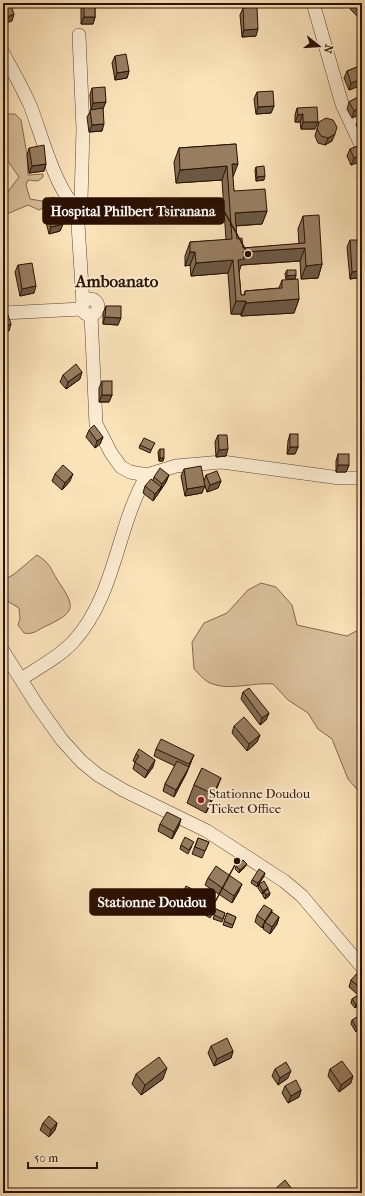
<svg xmlns="http://www.w3.org/2000/svg" width="365" height="1196" viewBox="0 0 365 1196" font-family="'IM FELL French Canon',serif">
	<rect width="100%" height="100%" fill="#fae2b9"/>
	<filter id="stains"><feTurbulence type="fractalNoise" baseFrequency=".005" numOctaves="4"/><feColorMatrix values="0 0 0 0 .2 0 0 0 0 .09 0 0 0 0 .02 0 0 0 .5 -.17"/></filter>
	<radialGradient id="worn" r=".72"><stop offset=".6" stop-color="#630" stop-opacity="0"/><stop offset="1" stop-color="#630" stop-opacity=".3"/></radialGradient>
	<g fill="#d7be9a" stroke="#82684e">
		<polygon points="8,114 15,114 21,120 27,155 28,175 43,174 43,177 38,181 28,180 26,185 30,199 42,201 54,197 57,201 39,210 28,205 7,214 3,198 19,177 5,157 3,159 3,118"/>
		<path d="M37 555C51 564 50 568 58 581 75 606 77 612 46 626 37 630 34 635 24 633L18 625 20 619 19 608 4 599 3 586 7 578 13 575Z"/>
		<path d="M261 583 276 587 292 605 297 625 347 636 362 628V795L348 779 332 739 318 729 308 713 288 700 273 684C252 682 228 692 208 682 203 679 198 673 194 669L192 642 204 623 227 613 248 590Z"/>
	</g>
	<g fill="none" stroke-linecap="round" stroke-linejoin="round">
		<g stroke="#604530" stroke-width="14">
			<g id="minor">
				<polyline points="313,3 342,104 362,147"/>
				<path d="M3 53C12 70 22 87 30 105 40 130 56 192 77 208L83 304"/>
				<polyline points="77,208 81,200 83,129 79,35"/>
				<circle cx="90" cy="307" r="8"/>
				<polyline points="3,313 82,309"/>
				<polyline points="91,315 96,424 111,453 121,467 130,472 147,475 176,466 222,462 340,478 362,478"/>
				<polyline points="3,651 37,705 62,740 82,762 98,775 123,790 207,831 284,881 302,896 362,967"/>
				<path d="M21 679C38 668 59 657 73 642 116 595 116 528 147 475"/>
			</g>
		</g>
		<use href="#minor" stroke="#fcecd2" stroke-width="13"/>
	</g>
	<g fill="#826c53" stroke="#2c1102">
		<polygon points="81,3 95,3 95,17 93,24 81,24"/>
		<polygon points="352,3 362,3 357,16 350,9"/>
		<polygon points="243,8 256,36 242,37 240,15"/>
		<polygon points="115,56 129,71 127,78 115,80 112,63"/>
		<polygon points="362,65 362,85 349,90 344,78 347,71"/>
		<polygon points="92,88 103,109 102,131 89,132 87,117 91,110 90,95"/>
		<polygon points="257,92 274,106 271,113 256,114 254,99"/>
		<polygon points="362,95 362,113 352,118 347,109 349,102"/>
		<polygon points="297,108 315,129 301,129 300,122 295,122 295,115"/>
		<polygon points="362,119 362,136 356,125 357,122"/>
		<polygon points="319,122 332,141 325,145 318,143 315,136"/>
		<polygon points="236,144 232,177 234,191 267,211 262,224 236,226 237,239 243,248 299,244 298,229 303,216 322,264 318,278 301,279 300,261 241,265 239,272 241,295 244,295 245,291 279,288 282,280 299,299 294,313 241,316 241,314 231,314 228,273 191,276 190,265 185,266 185,256 190,242 226,240 222,180 176,183 174,162 179,148"/>
		<polygon points="362,145 362,161 351,165 347,156 350,149"/>
		<polygon points="29,148 46,164 44,171 29,173 27,155"/>
		<polygon points="256,167 264,180 256,181 255,170"/>
		<polygon points="49,215 63,224 60,231 49,234 46,222"/>
		<polygon points="350,240 359,271 357,278 350,279 347,247"/>
		<polygon points="18,265 34,293 20,296 15,272"/>
		<polygon points="287,270 296,275 295,279 286,279 285,274"/>
		<polygon points="106,306 118,325 103,324 103,313"/>
		<polygon points="63,375 80,379 66,389 60,382"/>
		<polygon points="102,381 112,395 109,402 99,402 99,388"/>
		<polygon points="89,430 103,437 100,444 95,448 86,437"/>
		<polygon points="290,434 298,447 295,454 287,454 288,441"/>
		<polygon points="218,435 226,456 216,457 215,442"/>
		<polygon points="140,445 153,446 150,453 139,448"/>
		<polygon points="160,449 163,461 159,461 158,452"/>
		<polygon points="338,454 349,465 346,472 336,472 336,461"/>
		<polygon points="184,469 204,481 206,475 221,481 218,488 207,492 204,483 202,493 185,496 181,476"/>
		<polygon points="55,474 70,481 62,490 52,481"/>
		<polygon points="169,475 166,482 158,494 153,501 143,493 145,486 153,480 154,477"/>
		<polygon points="243,692 269,713 266,720 260,725 241,699"/>
		<polygon points="234,726 260,735 257,742 247,751 232,733"/>
		<polygon points="156,749 191,762 186,774 174,797 163,791 165,784 175,766 154,756"/>
		<polygon points="136,754 153,767 145,778 133,769 135,762 133,761"/>
		<polygon points="202,768 214,796 206,813 187,803 194,785"/>
		<polygon points="160,824 179,826 172,839 158,831"/>
		<polygon points="198,838 209,842 202,858 192,854"/>
		<polygon points="181,845 192,846 188,854 180,849"/>
		<polygon points="236,866 245,867 239,873 235,869"/>
		<polygon points="264,876 257,887 251,883 252,880"/>
		<polygon points="208,878 239,891 232,903 205,885"/>
		<polygon points="259,884 268,888 267,890 270,893 269,896 265,899 263,896 263,893 262,894 258,888"/>
		<polygon points="192,889 191,893 185,903 179,899 181,896"/>
		<polygon points="190,896 199,900 196,905 188,900"/>
		<polygon points="203,909 214,912 210,918 202,913"/>
		<polygon points="216,909 225,913 222,922 213,919"/>
		<polygon points="272,910 271,915 279,917 277,924 270,934 263,929 264,926 262,928 255,922 257,915"/>
		<polygon points="227,913 236,917 232,928 223,925"/>
		<polygon points="362,973 362,988 357,994 349,987 351,980"/>
		<polygon points="362,994 355,1008 351,1003 352,999"/>
		<polygon points="352,1020 361,1029 356,1032 351,1024"/>
		<polygon points="211,1046 233,1051 231,1058 214,1066 208,1053"/>
		<polygon points="275,1069 288,1078 278,1085 272,1076"/>
		<polygon points="330,1069 351,1083 339,1092 328,1076"/>
		<polygon points="136,1074 163,1079 141,1095 132,1084"/>
		<polygon points="285,1086 301,1090 299,1097 288,1103 282,1093"/>
		<polygon points="43,1123 57,1123 55,1130 49,1137 40,1130"/>
		<polygon points="292,1189 291,1193 273,1193 274,1190"/>
	</g>
	<g fill="#6a5844" stroke="#2c1102">
		<polygon points="362,6 362,10 357,16 359,9"/>
		<polygon points="14,14 12,21 3,24 3,19"/>
		<polygon points="84,17 95,17 93,24 81,24"/>
		<polygon points="258,29 256,36 242,37 244,30"/>
		<polygon points="129,71 127,78 115,80 117,73"/>
		<polygon points="362,79 362,85 349,90 351,83"/>
		<polygon points="106,102 103,109 91,110 93,103"/>
		<polygon points="274,106 271,113 256,114 258,107"/>
		<polygon points="362,107 362,113 352,118 354,111"/>
		<polygon points="303,114 300,122 295,122 298,115"/>
		<polygon points="303,122 318,122 315,129 301,129"/>
		<polygon points="104,124 102,131 89,132 92,125"/>
		<polygon points="335,134 332,141 325,145 328,138"/>
		<polygon points="362,155 362,161 351,165 354,158"/>
		<polygon points="46,164 44,171 29,173 32,166"/>
		<polygon points="232,164 238,164 233,177 227,177"/>
		<polygon points="227,166 222,180 176,183 180,170"/>
		<polygon points="265,176 264,180 256,181 257,177"/>
		<polygon points="267,211 262,224 230,226 235,213"/>
		<polygon points="63,224 60,231 49,234 51,227"/>
		<polygon points="305,248 300,261 241,265 239,272 234,273 238,260 243,252"/>
		<polygon points="190,252 195,252 190,265 185,266"/>
		<polygon points="233,260 228,273 191,276 196,263"/>
		<polygon points="322,264 318,278 301,279 306,266"/>
		<polygon points="359,271 357,278 350,279 352,272"/>
		<polygon points="296,275 295,279 286,279 287,276"/>
		<polygon points="36,286 34,293 20,296 22,289"/>
		<polygon points="299,299 294,313 241,316 246,303"/>
		<polygon points="236,301 246,301 241,314 231,314"/>
		<polygon points="105,317 121,318 118,325 103,324"/>
		<polygon points="11,324 9,331 3,333 3,327"/>
		<polygon points="82,372 80,379 66,389 68,382"/>
		<polygon points="102,395 112,395 109,402 99,402"/>
		<polygon points="103,437 100,444 95,448 97,441"/>
		<polygon points="290,447 298,447 295,454 287,454"/>
		<polygon points="228,449 226,456 216,457 219,450"/>
		<polygon points="160,458 164,458 163,461 159,461"/>
		<polygon points="338,465 349,465 346,472 336,472"/>
		<polygon points="73,474 70,481 62,490 65,483"/>
		<polygon points="169,475 166,482 160,491 162,484"/>
		<polygon points="221,481 218,488 207,492 210,485"/>
		<polygon points="205,486 202,493 185,496 187,489"/>
		<polygon points="161,487 158,494 153,501 155,494"/>
		<polygon points="269,713 266,720 260,725 262,718"/>
		<polygon points="260,735 257,742 247,751 249,744"/>
		<polygon points="194,755 186,774 174,797 176,790 188,768"/>
		<polygon points="155,760 153,767 145,778 148,771"/>
		<polygon points="221,778 214,796 206,813 213,794"/>
		<polygon points="181,819 179,826 172,839 174,832"/>
		<polygon points="247,864 245,867 239,873 240,870"/>
		<polygon points="265,873 264,876 257,887 258,883"/>
		<polygon points="242,884 239,891 232,903 234,896"/>
		<polygon points="268,888 267,891 264,892 264,893 262,894 263,891"/>
		<polygon points="270,893 269,896 265,899 266,895"/>
		<polygon points="272,910 270,917 265,922 262,928 265,921"/>
		<polygon points="279,917 277,924 270,934 272,927"/>
		<polygon points="362,984 362,988 357,994 359,987"/>
		<polygon points="362,1000 362,1003 355,1008 356,1005"/>
		<polygon points="362,1026 361,1029 356,1032 357,1029"/>
		<polygon points="233,1051 231,1058 214,1066 217,1059"/>
		<polygon points="167,1068 163,1079 141,1095 145,1085"/>
		<polygon points="291,1071 288,1078 278,1085 280,1078"/>
		<polygon points="353,1076 351,1083 339,1092 341,1085"/>
		<polygon points="301,1090 299,1097 288,1103 291,1096"/>
		<polygon points="57,1123 55,1130 49,1137 51,1130"/>
	</g>
	<g fill="#977e61" stroke="#2c1102">
		<polygon points="10,3 14,14 3,19 3,6"/>
		<rect x="84" y="3" width="11" height="14"/>
		<polygon points="353,3 362,3 362,6 359,9"/>
		<polygon points="257,7 258,29 244,30 243,8"/>
		<polygon points="126,54 129,71 117,73 115,56"/>
		<polygon points="362,65 362,79 351,83 347,71"/>
		<polygon points="105,87 106,102 93,103 92,88"/>
		<polygon points="273,91 274,106 258,107 257,92"/>
		<polygon points="362,95 362,107 354,111 349,102"/>
		<polygon points="317,107 318,122 303,122 303,114 298,115 297,108"/>
		<polygon points="103,108 104,124 92,125 90,110"/>
		<polygon points="326,118 333,120 337,127 335,134 328,138 321,136 317,129 319,122"/>
		<polygon points="362,119 362,130 357,122"/>
		<polygon points="236,144 238,164 232,164 234,191 265,189 267,211 235,213 237,239 242,238 243,248 305,243 303,216 319,215 322,264 306,266 305,248 243,252 244,259 238,260 241,295 245,295 245,291 282,288 282,280 298,279 299,299 246,303 246,301 236,301 233,260 196,263 195,252 190,252 190,242 232,239 227,166 180,170 179,148"/>
		<polygon points="362,144 362,155 354,158 350,149"/>
		<polygon points="44,145 46,164 32,166 29,148"/>
		<polygon points="264,166 265,176 257,177 256,167"/>
		<polygon points="61,212 63,224 51,227 49,215"/>
		<polygon points="350,240 357,240 359,271 352,272"/>
		<polygon points="32,263 36,286 22,289 18,265"/>
		<polygon points="287,270 296,270 296,275 287,276"/>
		<polygon points="106,306 121,306 121,318 105,317"/>
		<polygon points="7,312 11,324 3,327 3,313"/>
		<polygon points="76,364 82,372 68,382 63,375"/>
		<rect x="102" y="381" width="10" height="14"/>
		<polygon points="94,425 103,437 97,441 89,430"/>
		<rect x="290" y="434" width="8" height="13"/>
		<polygon points="218,435 227,435 228,449 219,450"/>
		<polygon points="144,438 155,443 151,450 140,445"/>
		<rect x="160" y="449" width="4" height="9"/>
		<rect x="338" y="454" width="11" height="11"/>
		<polygon points="63,465 73,474 65,483 55,474"/>
		<polygon points="201,466 205,486 187,489 184,469"/>
		<polygon points="160,468 169,475 162,484 154,477"/>
		<polygon points="217,471 221,481 210,485 206,475"/>
		<polygon points="151,479 161,487 155,494 145,486"/>
		<polygon points="249,688 269,713 262,718 243,692"/>
		<polygon points="244,717 260,735 249,744 234,726"/>
		<polygon points="161,739 194,755 189,764 156,749"/>
		<polygon points="139,749 155,760 148,771 135,762 139,756 136,754"/>
		<polygon points="177,761 189,767 176,790 165,784"/>
		<polygon points="202,768 221,778 213,794 194,785"/>
		<polygon points="167,812 181,819 174,832 160,824"/>
		<polygon points="185,837 194,842 189,850 181,845"/>
		<polygon points="198,838 209,842 205,851 195,847"/>
		<polygon points="243,860 247,864 240,870 236,866"/>
		<polygon points="216,866 242,884 234,896 208,878"/>
		<polygon points="259,869 265,873 258,883 252,880"/>
		<polygon points="264,881 268,888 263,891 259,884"/>
		<polygon points="186,886 192,889 187,899 181,896"/>
		<polygon points="268,889 270,893 266,895 264,892"/>
		<polygon points="207,903 215,908 211,914 203,909"/>
		<polygon points="264,905 272,910 265,921 257,915"/>
		<polygon points="216,909 225,913 223,919 214,915"/>
		<polygon points="272,912 279,917 272,927 265,922"/>
		<polygon points="227,913 236,917 233,925 224,921"/>
		<polygon points="359,971 362,973 362,984 359,987 351,980"/>
		<polygon points="361,993 362,994 362,1000 356,1005 352,999"/>
		<polygon points="357,1017 362,1026 357,1029 352,1020"/>
		<polygon points="227,1038 233,1051 217,1059 211,1046"/>
		<polygon points="159,1057 167,1068 145,1085 136,1074"/>
		<polygon points="342,1061 353,1076 341,1085 330,1069"/>
		<polygon points="286,1062 291,1071 280,1078 275,1069"/>
		<polygon points="296,1080 301,1090 291,1096 285,1086"/>
		<polygon points="49,1116 57,1123 51,1130 43,1123"/>
		<polygon points="285,1180 292,1189 288,1193 277,1193 274,1190"/>
		<polygon points="31,1188 34,1193 24,1193"/>
	</g>
	<circle fill="#8f2418" stroke="#fcecd2" stroke-width="1.5" cx="201" cy="800" r="4"/>
	<g text-anchor="middle" stroke-width="4" stroke-linejoin="round" paint-order="stroke">
		<g font-size="13" fill="#2c1102" stroke="#fcecd2" text-anchor="start">
			<text x="209" y="798">Stationne Doudou<tspan x="209" dy="15">Ticket Office</tspan></text>
		</g>
		<g font-size="17" font-weight="bold" fill="#2c1102" stroke="#fcecd2">
			<text x="117" y="287">Amboanato</text>
		</g>
	</g>
	<path fill="none" stroke="#2c1102" stroke-width="1.5" d="M248 254L224 211M237 861L215 902"/>
	<g fill="#2c1102" stroke="#fcecd2" stroke-width="1.5">
		<circle cx="248" cy="254" r="4"/>
		<circle cx="237" cy="861" r="4"/>
	</g>
	<g fill="#2c1102" stroke="#2c1102" stroke-width="1.5">
		<rect x="43" y="198" width="181" height="26" rx="4"/>
		<rect x="90" y="889" width="125" height="26" rx="4"/>
	</g>
	<g font-size="14" text-anchor="middle" font-weight="bold" fill="#fff">
		<text x="133" y="216">Hospital Philbert Tsiranana</text>
		<text x="152" y="907">Stationne Doudou</text>
	</g>
	<rect width="365" height="1196" fill="none" stroke="#fae2b9" stroke-width="16"/>
	<rect x="4" y="4" width="357" height="1188" fill="none" stroke="#2c1102" stroke-width="2"/>
	<rect x="8" y="8" width="349" height="1180" fill="none" stroke="#2c1102"/>
	<g transform="translate(319 46) rotate(107)" stroke="#fcecd2" stroke-width="3" paint-order="stroke">
	<path d="M0-3L7 15L0 10L-7 15Z" fill="#2c1102"/>
	<text y="-6" font-size="11" font-weight="bold" text-anchor="middle" fill="#2c1102">N</text>
	</g>
	<path d="M28 1162v6h69v-6" fill="none" stroke="#2c1102" stroke-width="2"/>
	<text x="34" y="1162" font-size="12" fill="#2c1102" stroke="#fcecd2" stroke-width="3" paint-order="stroke">50 m</text>
	<rect width="100%" height="100%" filter="url(#stains)"/>
	<rect width="100%" height="100%" fill="url(#worn)"/>
</svg>
